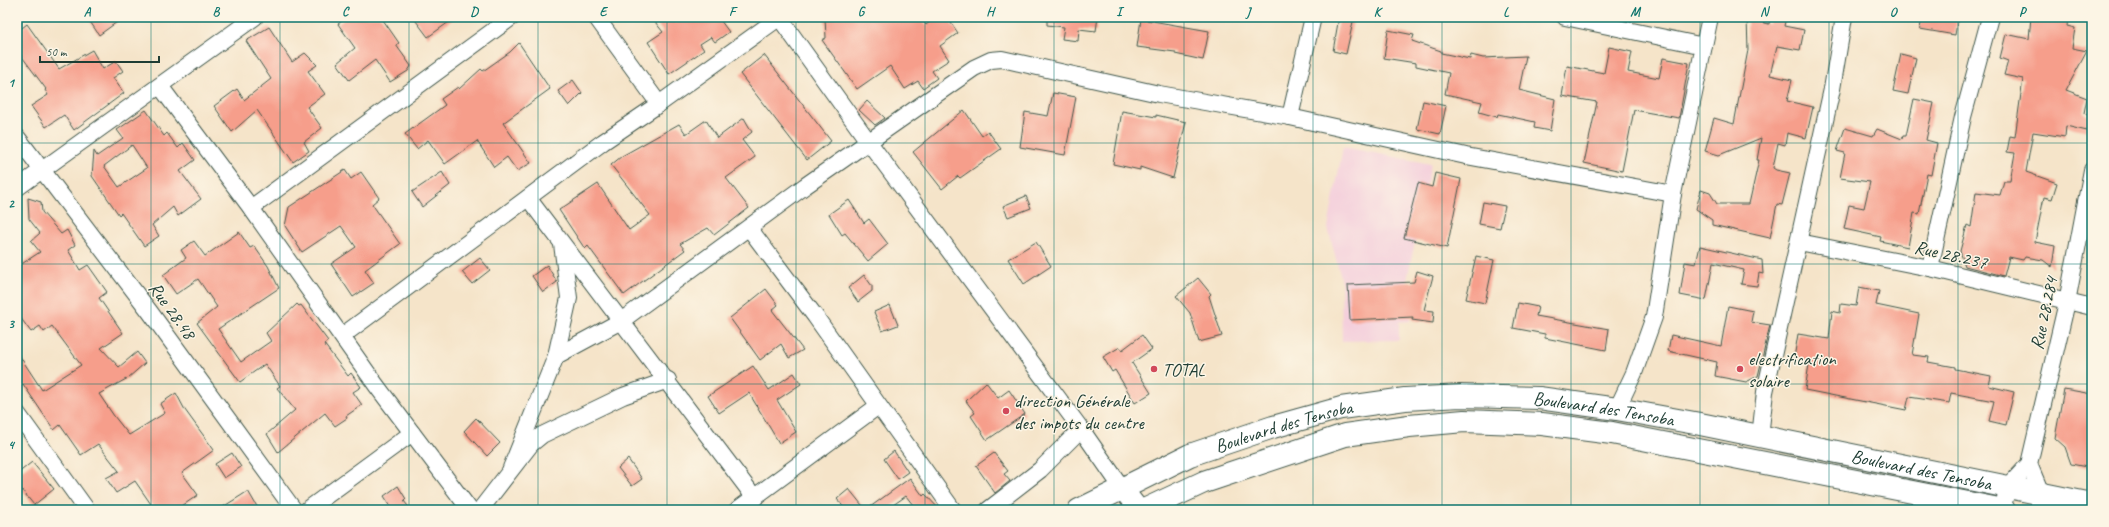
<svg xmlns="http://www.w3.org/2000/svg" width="2109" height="527" viewBox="0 0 2109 527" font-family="Caveat,sans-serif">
	<rect width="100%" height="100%" fill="#fcf5e5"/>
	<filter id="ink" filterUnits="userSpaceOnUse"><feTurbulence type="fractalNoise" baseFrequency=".025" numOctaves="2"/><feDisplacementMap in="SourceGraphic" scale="8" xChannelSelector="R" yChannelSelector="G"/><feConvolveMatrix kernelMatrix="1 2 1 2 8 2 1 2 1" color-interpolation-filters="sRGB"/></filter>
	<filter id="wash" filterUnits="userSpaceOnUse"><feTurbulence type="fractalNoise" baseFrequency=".012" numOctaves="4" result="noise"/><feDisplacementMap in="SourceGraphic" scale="16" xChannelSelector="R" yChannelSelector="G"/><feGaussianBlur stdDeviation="0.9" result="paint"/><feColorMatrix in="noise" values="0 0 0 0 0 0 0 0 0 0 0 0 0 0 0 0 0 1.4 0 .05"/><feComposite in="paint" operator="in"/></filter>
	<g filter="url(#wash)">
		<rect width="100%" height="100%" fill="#f5e4c9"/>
		<polygon fill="#f4cfdc" points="1343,147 1431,164 1407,280 1410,321 1399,322 1399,340 1342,341 1341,278 1328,228"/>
		<g id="blocks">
			<g fill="#f69e8b" fill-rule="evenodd">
				<polygon points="87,17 124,17 99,35"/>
				<polygon points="347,17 381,17 399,43 396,45 411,66 408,71 390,82 375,60 349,80 337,63 355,48 338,24"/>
				<polygon points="413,17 456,17 428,37"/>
				<polygon points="651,17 672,17 675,23 685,17 718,17 729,32 715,42 711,37 700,44 704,50 669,74 648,42 663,32"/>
				<polygon points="825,17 920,17 926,25 936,17 947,17 958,33 940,46 949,60 932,71 937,78 923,88 918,81 905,89 890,66 857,89 822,40 826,38"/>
				<polygon points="1047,17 1098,17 1096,31 1079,29 1078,41 1062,39 1064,27 1047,25"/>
				<polygon points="1339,17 1354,17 1346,54 1333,51"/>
				<polygon points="1770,17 1786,17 1784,26 1804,30 1800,50 1777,46 1770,75 1792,80 1787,101 1813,107 1806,138 1787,133 1785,145 1778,143 1773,168 1776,170 1790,173 1782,205 1777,204 1770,238 1712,225 1712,220 1696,209 1701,190 1710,193 1717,204 1749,204 1759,160 1757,160 1761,138 1719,155 1705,151 1714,118 1734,124 1748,50 1747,18 1769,24"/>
				<polygon points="1922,17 1958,17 1955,35 1920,29"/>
				<polygon points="2031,17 2068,17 2067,26 2075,28 2072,48 2087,51 2066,90 2087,98 2084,113 2090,116 2087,131 2066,126 2065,137 2033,132 2026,172 2057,183 2052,199 2044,197 2035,242 2055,246 2052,267 2043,260 2025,257 2023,260 2009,257 2004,276 1965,266 1960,251 1967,225 1971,227 1976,192 2000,195 2004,181 2010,181 2015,153 2007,152 2010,136 2015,137 2023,79 2004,75 2008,61 2000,58 2006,34 2029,39"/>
				<polygon points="1141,19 1209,31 1203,60 1175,54 1175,52 1137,47"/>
				<polygon points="27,24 59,69 92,50 103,69 116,61 123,71 113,78 124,93 74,130 64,115 46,127 31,106 48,95 45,90 46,89 17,50 17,32"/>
				<polygon points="269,27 292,62 305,53 317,65 308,71 325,94 307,107 322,128 304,142 309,151 293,162 257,110 232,132 214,106 237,89 244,100 271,79 246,41"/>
				<polygon points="1388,30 1414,35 1412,41 1441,51 1441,53 1470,59 1471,55 1483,58 1526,56 1519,90 1555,99 1550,131 1534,128 1535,122 1498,114 1497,117 1479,112 1482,102 1445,94 1449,73 1416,66 1416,63 1384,58"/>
				<polygon points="519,43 550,89 503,123 531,163 517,171 507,157 494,167 477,141 445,164 428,140 417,149 405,134 445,105 441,99 458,87 459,89 481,69 483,71 510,52"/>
				<polygon points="1609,47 1632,52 1628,72 1659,78 1663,58 1689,63 1679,118 1634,110 1622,171 1584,163 1597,102 1562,96 1567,66 1604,73"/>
				<polygon points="1901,54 1916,58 1908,94 1893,91"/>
				<polygon points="764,55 831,141 807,160 740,74"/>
				<polygon points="573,80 582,93 569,106 558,91"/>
				<polygon points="1053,93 1076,97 1065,155 1020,147 1025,112 1048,116"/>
				<polygon points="1914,99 1934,103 1926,140 1937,143 1931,175 1927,174 1919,214 1914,213 1908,247 1880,241 1881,237 1844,229 1849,205 1864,208 1870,182 1840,178 1845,153 1837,151 1845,128 1873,136 1877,129 1902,139 1903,136 1906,136"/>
				<polygon points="867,101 885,118 875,125 859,110"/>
				<polygon points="1423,101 1446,106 1440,134 1417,129"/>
				<path d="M146 110 164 136 167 133 178 148 183 143 195 160 180 171 201 199 178 216 173 207 152 225 159 236 144 246 121 213 119 215 92 176 94 151 97 156 123 138 117 130ZM132 145 147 168 119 187 104 166Z"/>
				<polygon points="964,110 982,136 988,131 1001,149 960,178 958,176 942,189 913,152"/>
				<polygon points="1122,111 1156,117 1156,115 1186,122 1173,178 1140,167 1140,170 1113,164"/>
				<polygon points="744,118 752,132 742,140 755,157 726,178 749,208 714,235 708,228 680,244 685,250 624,295 588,246 585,249 559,210 598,184 629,230 650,215 611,165 622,156 679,124 686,134 706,120 717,138"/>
				<polygon points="345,170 351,179 361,172 379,198 372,204 400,244 365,270 374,283 353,297 331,264 356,247 341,226 302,252 285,226 289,207"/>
				<polygon points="442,172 450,185 422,207 412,192"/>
				<polygon points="1435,173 1461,179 1447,248 1404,238 1418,183 1432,187"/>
				<polygon points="1026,196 1031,208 1008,217 1003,206"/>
				<polygon points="28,198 41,202 42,212 61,234 67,230 75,245 68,250 80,270 88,265 107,292 99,298 123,333 101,348 119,367 137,352 145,363 128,378 99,394 114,416 129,435 165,413 160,404 176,393 185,410 214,450 182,473 198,495 176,510 155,510 135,481 116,493 106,478 119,471 98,444 81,455 60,425 54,430 23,384 17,387 17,352 42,390 81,365 52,326 44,332 40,326 31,332 17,313 17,267 40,252 31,241 40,233 29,219"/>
				<polygon points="849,200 864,223 869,219 888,244 868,261 845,233 842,235 829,214"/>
				<polygon points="1483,202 1505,206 1500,228 1479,224"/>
				<polygon points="239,232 250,248 254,246 268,266 279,288 218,329 241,362 271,341 266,333 297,304 299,306 301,305 328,341 324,344 348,376 351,373 361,387 353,392 362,405 346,416 347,418 335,426 325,413 278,452 267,434 295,410 277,388 280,386 265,364 240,382 197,323 217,307 198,279 176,294 163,275 186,258 181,250 194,241 205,256"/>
				<polygon points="1036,242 1051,266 1024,284 1008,259"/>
				<polygon points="1700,246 1762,260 1763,274 1759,273 1757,286 1741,284 1744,270 1713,263 1706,300 1680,295 1685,262 1696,264"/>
				<polygon points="1476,256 1494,260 1485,303 1466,299"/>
				<polygon points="480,258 490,270 472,284 462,272"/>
				<polygon points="547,265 557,282 543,292 532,276"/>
				<polygon points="1417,271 1433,276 1424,310 1434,311 1433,323 1412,320 1413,317 1350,320 1348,285 1414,282"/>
				<polygon points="864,275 872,286 872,291 858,302 848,288"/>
				<polygon points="1198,278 1211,294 1209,296 1222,336 1199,342 1190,313 1176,296"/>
				<polygon points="1859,287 1879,291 1876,305 1919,314 1912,355 1929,357 1928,362 1955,367 1955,369 1991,376 1989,386 2014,392 2006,425 1989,421 1994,401 1951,393 1949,403 1909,397 1906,410 1805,390 1809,364 1794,358 1798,334 1829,339 1832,311 1840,313 1841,304 1856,306"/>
				<polygon points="766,289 778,305 772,310 803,350 789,358 781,344 760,360 730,318"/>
				<polygon points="1518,303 1538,307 1536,316 1609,329 1606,350 1545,338 1545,334 1513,328"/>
				<polygon points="890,305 898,325 882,331 874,312"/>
				<polygon points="1728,306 1753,311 1751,322 1770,325 1758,376 1746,382 1715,376 1717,362 1668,351 1671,335 1721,346"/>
				<polygon points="1142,335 1152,349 1132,363 1151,393 1135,403 1115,370 1112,372 1103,357 1120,347 1122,350"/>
				<polygon points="753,366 769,390 794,373 801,384 777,400 796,432 779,443 749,393 719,413 708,396"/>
				<polygon points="986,382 998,398 1009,390 1025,414 987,440 971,416 975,413 966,401"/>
				<polygon points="2064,389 2092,394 2092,468 2071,464 2065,447 2055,438"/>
				<polygon points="476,418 500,443 487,456 464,431"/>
				<polygon points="894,451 908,472 898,479 884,459"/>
				<polygon points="232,453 241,467 224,478 215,464"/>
				<polygon points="994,453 1008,471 1004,474 1010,481 995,493 976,466"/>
				<polygon points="628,459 642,479 632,486 618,468"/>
				<polygon points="32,462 54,489 34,505 17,484 17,474"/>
				<polygon points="910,478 923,496 925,494 940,510 908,510 913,505 906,496 886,510 846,510 837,499 849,489 866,510"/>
				<polygon points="398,486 406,499 404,501 411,510 393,510 384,496"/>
				<polygon points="248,491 259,510 218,510 242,495"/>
			</g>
		</g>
	</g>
	<g filter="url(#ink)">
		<use href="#blocks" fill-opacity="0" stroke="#3f564a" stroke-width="1"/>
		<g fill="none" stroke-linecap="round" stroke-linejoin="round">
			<g stroke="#3f564a" stroke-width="18">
				<g id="minor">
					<polyline points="596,17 659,104"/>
					<polyline points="779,17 868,141 1081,429 1122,488"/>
					<polyline points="1565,17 1704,46"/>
					<polyline points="160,86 251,208 376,385 470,510"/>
					<polyline points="1290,117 1313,17"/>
					<polyline points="17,137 150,312 294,510"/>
					<polyline points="17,188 255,17"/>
					<polyline points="528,198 755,498"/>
					<polyline points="251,208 512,17"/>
					<polyline points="749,228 815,316 953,510"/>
					<polyline points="1799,242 1930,268 2092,307"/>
					<polyline points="1930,268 1963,117 1990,17"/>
					<polyline points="342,336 603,142 659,104 780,17"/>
					<polyline points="556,356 621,321 805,186 974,68 991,60 1002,59 1159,94 1290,117 1466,156 1673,194"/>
					<polyline points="1617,409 1634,373 1654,317 1673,194 1710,17"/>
					<polyline points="17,413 87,510"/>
					<polyline points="1760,437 1765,392 1832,89 1844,17"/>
					<polyline points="2029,464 2041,493 2038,510"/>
					<polyline points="511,468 556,356 569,298 562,244"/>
					<polyline points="307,510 412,433"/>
					<polyline points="480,510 531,444 542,435 623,396 668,380"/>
					<polyline points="737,510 878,406"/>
					<polyline points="988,510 1040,470 1081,429"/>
					<polyline points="2002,510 2008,487 2029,464 2067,302 2092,170"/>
				</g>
			</g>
			<g stroke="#3f564a" stroke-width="22">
				<polyline id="tertiary" points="1122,488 1139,510"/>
			</g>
			<g stroke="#3f564a" stroke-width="24">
				<g id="primary">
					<path id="s1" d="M1079 510 1190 455 1273 427 1341 408 1405 399 1461 396 1539 398 1617 409 1700 424 2092 504"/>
					<polyline points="1144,510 1204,482 1345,435 1409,426 1464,421 1542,424 1612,433 2004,510"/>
				</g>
			</g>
			<use href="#minor" stroke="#fff" stroke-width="16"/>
			<use href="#tertiary" stroke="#fff" stroke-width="20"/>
			<use href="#primary" stroke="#fff" stroke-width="22"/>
		</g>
	</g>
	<path fill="none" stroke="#0f766e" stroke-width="1" stroke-opacity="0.55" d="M151 17V510M280 17V510M409 17V510M538 17V510M667 17V510M796 17V510M925 17V510M1054 17V510M1184 17V510M1313 17V510M1442 17V510M1571 17V510M1700 17V510M1829 17V510M1958 17V510M17 143H2092M17 264H2092M17 384H2092"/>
	<g fill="#d1495b" stroke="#fcf5e5" stroke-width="1.5">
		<circle cx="1154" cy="369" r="4"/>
		<circle cx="1740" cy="369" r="4"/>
		<circle cx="1006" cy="411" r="4"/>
	</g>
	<g text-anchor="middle" stroke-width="3" stroke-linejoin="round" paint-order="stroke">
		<g font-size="19" fill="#1f3d34" stroke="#fcf5e5">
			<text transform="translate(1951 254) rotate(13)" y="7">Rue 28.237</text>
			<text transform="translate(173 310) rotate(54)" y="7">Rue 28.48</text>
			<text transform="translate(2043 313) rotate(-78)" y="7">Rue 28.284</text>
			<text dy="7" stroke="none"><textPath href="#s1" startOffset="546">Boulevard des Tensoba</textPath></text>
			<text dy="7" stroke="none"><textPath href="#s1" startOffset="222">Boulevard des Tensoba</textPath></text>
			<text dy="7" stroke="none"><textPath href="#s1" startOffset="870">Boulevard des Tensoba</textPath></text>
		</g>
		<g font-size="19" fill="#1f3d34" stroke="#fcf5e5" text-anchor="start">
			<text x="1748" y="365">electrification<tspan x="1748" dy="22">solaire</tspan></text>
			<text x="1162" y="376">TOTAL</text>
			<text x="1014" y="407">direction Générale<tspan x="1014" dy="22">des impots du centre</tspan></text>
		</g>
	</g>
	<rect width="2109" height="527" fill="none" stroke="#fcf5e5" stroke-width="44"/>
	<path d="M40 56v6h119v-6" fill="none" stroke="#1f3d34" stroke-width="2"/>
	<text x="46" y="56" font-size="12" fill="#1f3d34" stroke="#fcf5e5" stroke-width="3" paint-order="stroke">50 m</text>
	<rect x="22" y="22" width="2065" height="483" fill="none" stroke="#0f766e" stroke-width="1.5"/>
	<g font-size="13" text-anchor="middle" font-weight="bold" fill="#0f766e">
		<text x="87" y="16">A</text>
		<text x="216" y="16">B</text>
		<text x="345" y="16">C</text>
		<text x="474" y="16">D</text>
		<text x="603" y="16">E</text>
		<text x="732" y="16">F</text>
		<text x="861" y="16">G</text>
		<text x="990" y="16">H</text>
		<text x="1119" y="16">I</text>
		<text x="1248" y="16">J</text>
		<text x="1377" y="16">K</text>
		<text x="1506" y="16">L</text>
		<text x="1635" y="16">M</text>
		<text x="1764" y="16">N</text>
		<text x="1893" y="16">O</text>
		<text x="2022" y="16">P</text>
		<text x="11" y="87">1</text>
		<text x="11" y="208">2</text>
		<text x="11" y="328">3</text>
		<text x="11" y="449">4</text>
	</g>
</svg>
